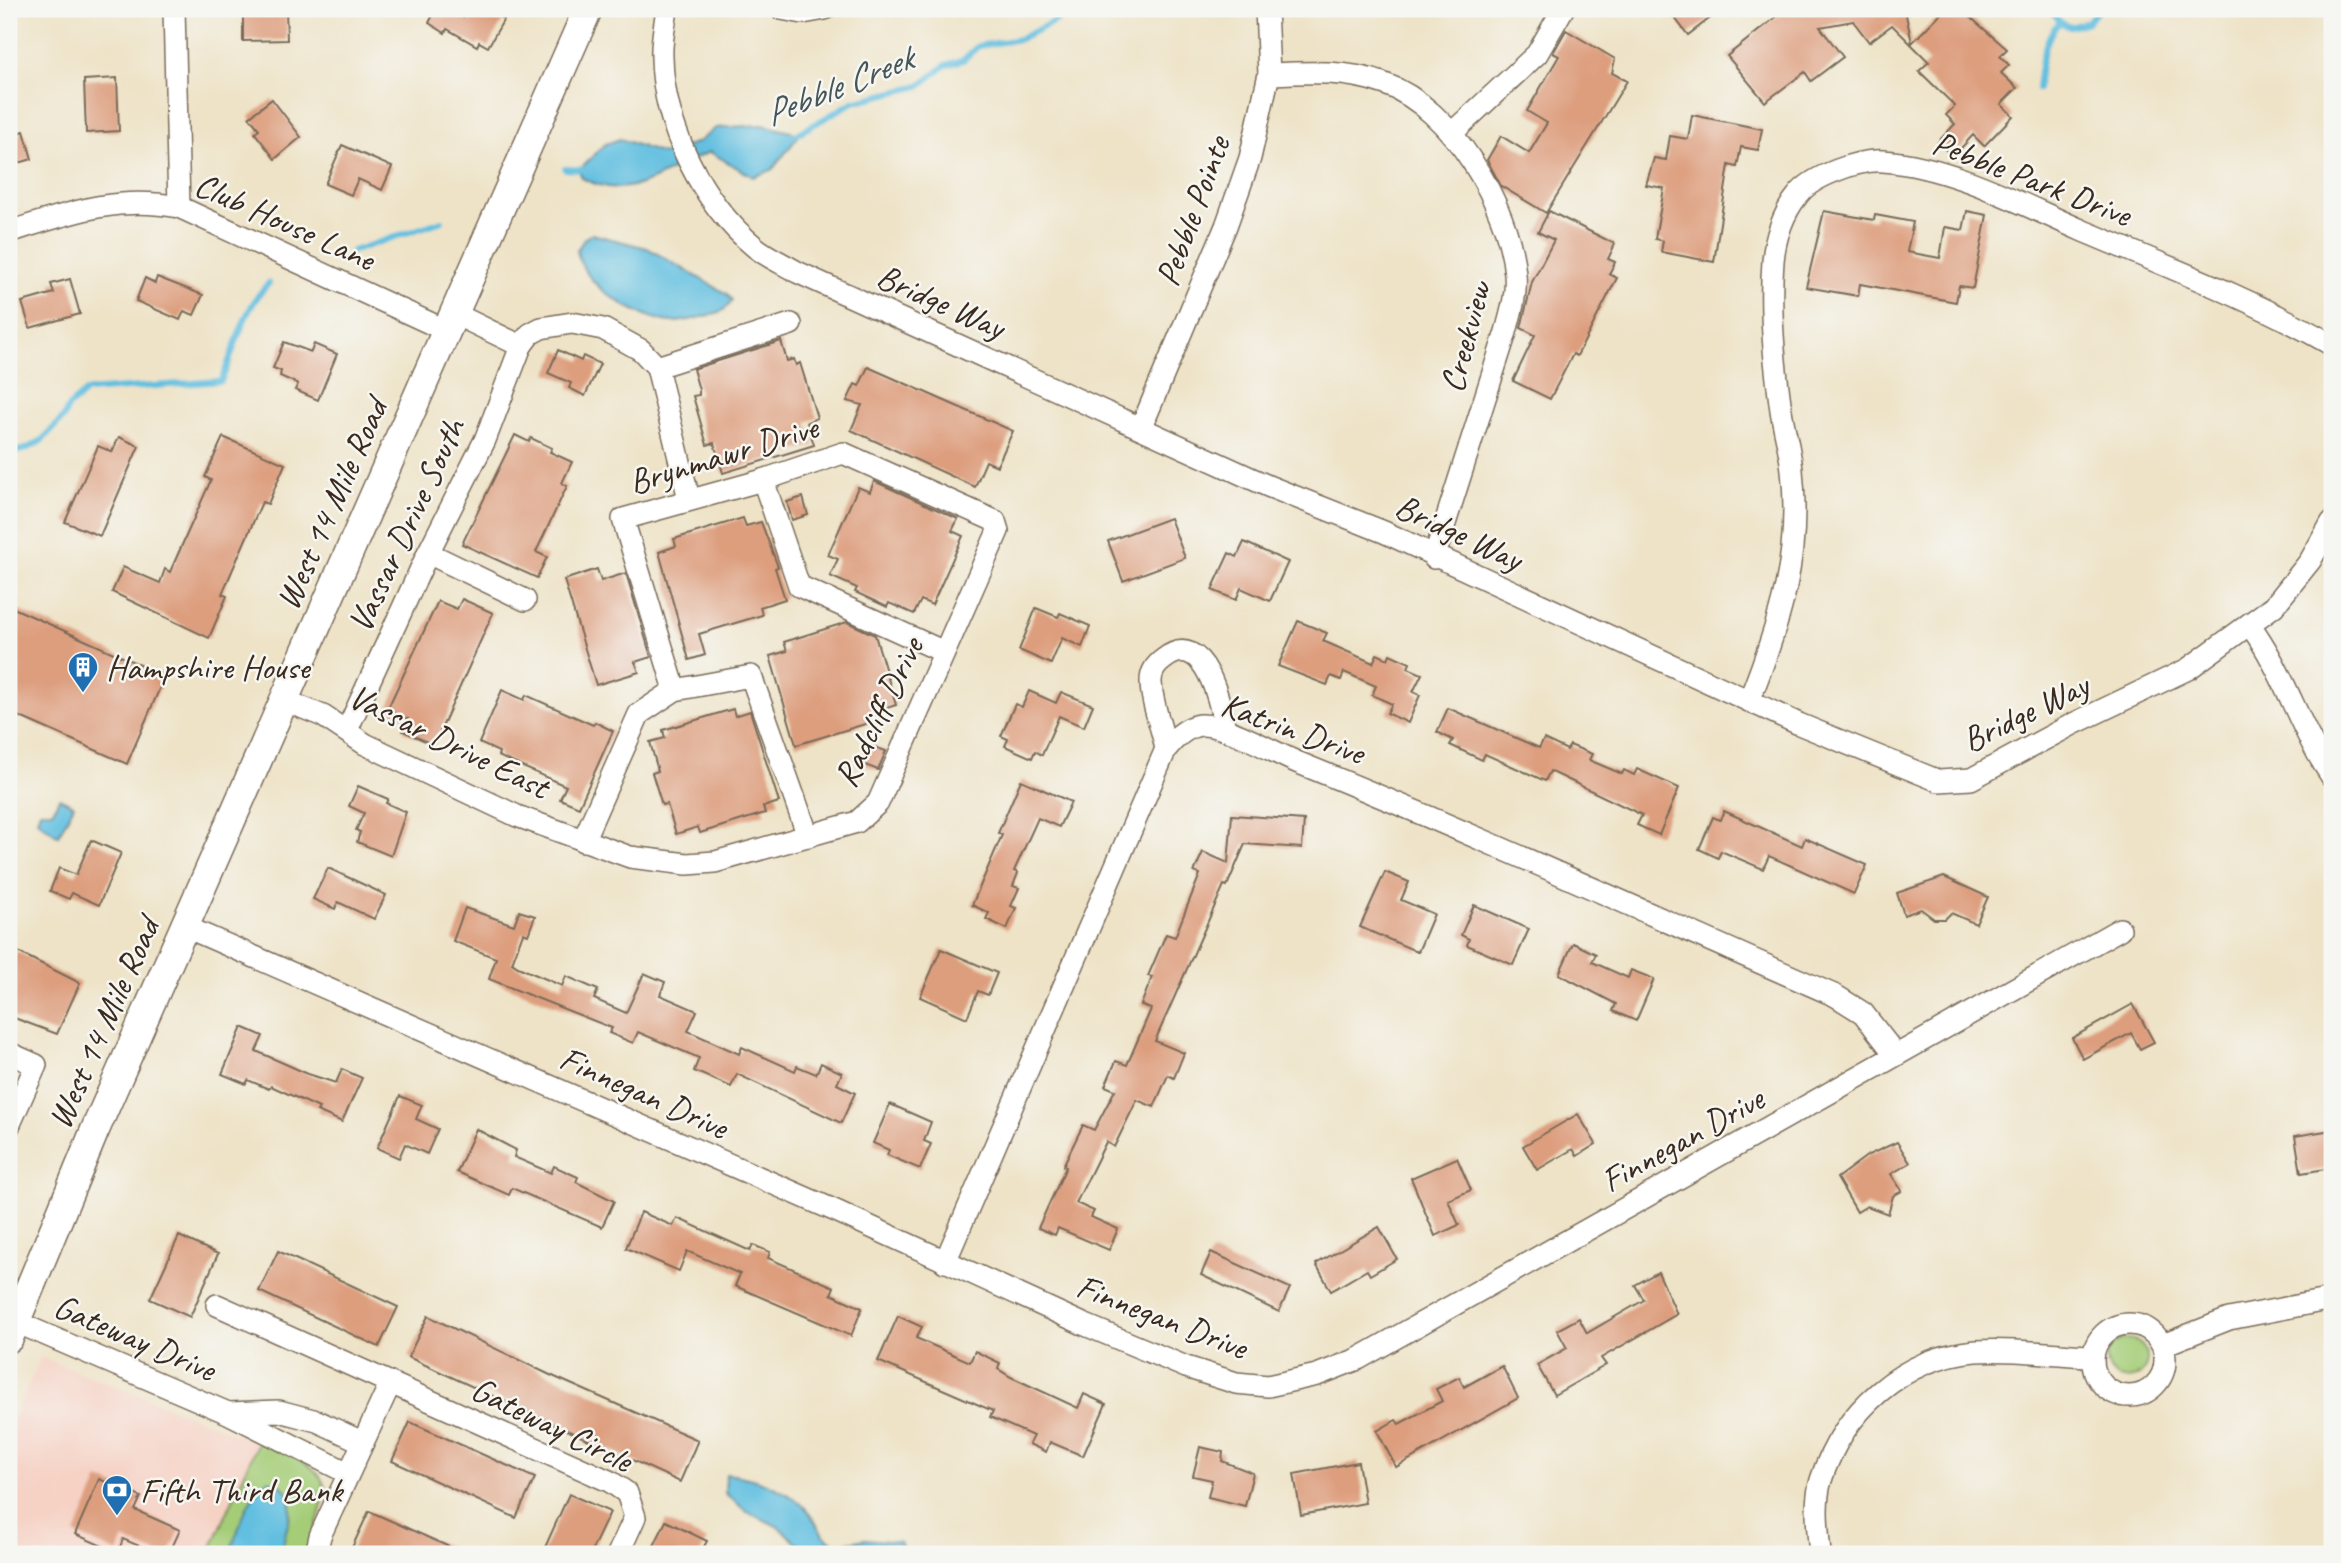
<svg xmlns="http://www.w3.org/2000/svg" width="2341" height="1563" viewBox="0 0 2341 1563" font-family="Caveat,sans-serif">
	<rect width="100%" height="100%" fill="#f6f6f2"/>
	<filter id="ink" filterUnits="userSpaceOnUse"><feTurbulence type="fractalNoise" baseFrequency=".0143" numOctaves="2"/><feDisplacementMap in="SourceGraphic" scale="14" xChannelSelector="R" yChannelSelector="G"/><feConvolveMatrix kernelMatrix="1 2 1 2 8 2 1 2 1" color-interpolation-filters="sRGB"/></filter>
	<filter id="wash" filterUnits="userSpaceOnUse"><feTurbulence type="fractalNoise" baseFrequency=".00686" numOctaves="4" result="noise"/><feDisplacementMap in="SourceGraphic" scale="28" xChannelSelector="R" yChannelSelector="G"/><feGaussianBlur stdDeviation="1.57" result="paint"/><feColorMatrix in="noise" values="0 0 0 0 0 0 0 0 0 0 0 0 0 0 0 0 0 1.4 0 .05"/><feComposite in="paint" operator="in"/></filter>
	<g filter="url(#wash)">
		<rect width="100%" height="100%" fill="#eee3c7"/>
		<polygon fill="#f6d2c5" points="41,1357 258,1442 209,1554 9,1554 9,1428"/>
		<g fill="#a5cd78" stroke="#707c4b" stroke-width="2">
			<circle cx="2127" cy="1359" r="20"/>
			<path d="M258 1442C280 1452 323 1462 325 1491 326 1500 310 1540 308 1554H209Z"/>
		</g>
		<g fill="#62bfe0" stroke="#4e747f" stroke-width="2">
			<path d="M762 125 800 134 772 170 753 177 710 152C664 169 633 205 582 178L579 170 605 144 620 139 663 154 698 142 716 128Z"/>
			<path d="M592 234 647 248 727 294 732 300C727 311 717 313 706 316 693 319 676 324 664 321 629 312 583 286 577 250L585 238Z"/>
			<polygon points="59,798 74,805 58,836 37,820 40,811 53,811"/>
			<path d="M726 1474C752 1477 782 1487 802 1505 818 1518 814 1532 837 1545L864 1539 900 1542 905 1554H809L779 1527 746 1511 725 1493Z"/>
			<path d="M268 1480C309 1492 283 1524 282 1554H229C239 1531 247 1494 268 1480Z"/>
		</g>
		<g fill="none" stroke-linecap="round" stroke-linejoin="round">
			<g stroke="#62bfe0" stroke-width="6">
				<polyline points="2051,9 2060,22 2070,27 2088,22 2099,9"/>
				<path d="M2038 89C2040 68 2043 37 2060 22"/>
				<polyline points="794,136 853,102 919,86 946,65 963,60 978,46 1020,39 1078,9"/>
				<polyline points="565,169 586,170"/>
				<polyline points="353,251 442,221"/>
				<path d="M9 453 26 449 41 441 63 418 69 406 87 391 221 381C236 348 243 308 269 283"/>
			</g>
		</g>
		<g id="blocks">
			<g fill="#dd9e7e">
				<polygon points="243,9 286,9 287,40 243,41"/>
				<polygon points="436,9 449,9 463,17 465,13 470,15 473,9 485,9 504,19 488,47 479,42 477,46 447,29 445,33 429,23"/>
				<polygon points="1668,9 1722,9 1688,35"/>
				<polygon points="1786,9 1915,9 1906,15 1912,43 1945,9 1961,9 2007,49 2000,56 2009,65 2001,73 2017,88 2001,104 2013,116 1984,146 1973,135 1953,157 1938,142 1955,124 1946,115 1955,106 1919,71 1929,62 1892,25 1869,42 1853,21 1820,27 1843,57 1811,81 1805,72 1765,102 1727,56"/>
				<polygon points="1566,30 1615,59 1612,73 1627,81 1546,213 1501,186 1487,160 1501,136 1529,153 1547,123 1527,111 1559,56 1553,53"/>
				<polygon points="117,78 119,131 86,133 84,80"/>
				<polygon points="272,99 301,137 275,159 255,133 259,129 249,117"/>
				<polygon points="1692,115 1762,129 1758,150 1741,147 1737,167 1729,165 1714,262 1661,252 1663,241 1655,239 1664,188 1646,185 1654,158 1666,160 1670,136 1688,139"/>
				<polygon points="24,131 32,159 9,166 9,136"/>
				<polygon points="342,145 392,167 382,190 358,179 351,195 325,184"/>
				<polygon points="1549,211 1615,244 1608,259 1615,262 1609,274 1617,278 1577,356 1573,354 1550,399 1513,381 1535,335 1521,328 1532,282 1554,240 1538,232"/>
				<polygon points="1824,211 1874,220 1875,215 1913,222 1907,252 1940,258 1945,227 1963,230 1967,211 1987,215 1973,288 1959,286 1956,302 1860,284 1858,296 1806,287"/>
				<polygon points="157,277 203,295 194,315 184,311 180,320 136,301 145,278 155,283"/>
				<polygon points="70,279 80,314 30,328 22,302 54,293 51,284"/>
				<polygon points="781,341 787,361 794,359 796,365 800,363 817,418 807,422 814,445 723,473 714,443 707,445 693,396 699,395 699,390 693,369"/>
				<polygon points="284,342 311,352 314,344 337,354 318,400 295,390 298,384 280,376 281,371 273,368"/>
				<polygon points="558,350 581,361 583,356 600,364 585,396 569,388 571,383 548,373"/>
				<polygon points="868,367 1013,431 997,466 986,461 975,487 851,430 862,405 847,401 855,384 859,386"/>
				<polygon points="515,435 529,442 531,438 552,448 550,452 572,462 562,483 567,486 536,552 547,557 537,578 462,544"/>
				<polygon points="119,437 139,446 100,536 65,522 98,446 112,452"/>
				<polygon points="223,437 285,464 268,504 262,502 222,594 227,596 209,638 112,592 123,567 160,583 165,569 170,572 211,480 205,477"/>
				<polygon points="874,481 958,519 952,531 963,536 932,605 921,600 914,614 889,603 887,607 855,592 857,588 830,576 838,559 828,555 858,487 870,492"/>
				<polygon points="803,497 808,515 792,520 787,502"/>
				<polygon points="743,518 746,526 761,522 778,567 775,568 785,599 760,607 762,615 699,634 705,655 689,660 659,552 676,546 674,539"/>
				<polygon points="1170,518 1185,558 1123,581 1108,541"/>
				<polygon points="1244,542 1288,562 1270,601 1241,588 1236,600 1212,590 1229,553 1237,557"/>
				<polygon points="597,569 601,581 626,573 651,657 635,662 639,672 596,685 564,580"/>
				<polygon points="462,599 493,613 434,745 403,731 408,719 387,710 438,601 457,609"/>
				<polygon points="9,606 165,676 127,764 9,712"/>
				<polygon points="1036,608 1058,617 1060,613 1090,626 1082,647 1062,638 1051,664 1019,650"/>
				<polygon points="1298,621 1327,633 1323,641 1373,663 1377,654 1388,659 1390,654 1410,663 1408,668 1422,674 1413,692 1420,695 1408,723 1387,713 1392,704 1372,695 1376,686 1344,672 1341,680 1331,676 1327,685 1278,666"/>
				<polygon points="847,622 875,635 896,705 883,709 885,718 796,745 770,656 787,651 784,642"/>
				<polygon points="502,690 524,700 526,695 593,725 595,722 613,731 579,807 560,799 566,786 498,756 499,752 479,743"/>
				<polygon points="1029,691 1056,703 1061,692 1093,705 1084,727 1059,716 1042,755 1035,751 1032,758 1005,746 1008,739 1001,736 1015,704 1022,707"/>
				<polygon points="1448,708 1539,748 1544,739 1567,750 1570,745 1592,754 1589,760 1622,774 1624,770 1634,775 1637,769 1679,788 1659,835 1637,825 1642,815 1550,771 1545,781 1485,754 1482,760 1450,745 1453,740 1437,732"/>
				<polygon points="733,709 735,716 750,711 779,802 763,807 765,813 700,833 698,827 676,834 667,804 662,805 652,773 658,771 650,742 665,738 663,730"/>
				<polygon points="869,745 886,751 878,770 862,764"/>
				<polygon points="1021,780 1071,802 1059,827 1038,818 1014,871 1018,873 1013,886 1019,888 1011,906 1016,908 1007,929 986,919 989,913 972,905 1002,835 998,833"/>
				<polygon points="358,786 388,799 386,803 406,812 391,856 357,842 360,832 356,830 364,813 349,806"/>
				<polygon points="1724,811 1802,846 1805,838 1867,865 1854,894 1769,856 1763,869 1721,851 1718,858 1699,849 1713,817 1720,820"/>
				<polygon points="1232,815 1304,820 1302,848 1245,844 1227,886 1224,885 1155,1041 1184,1053 1174,1078 1168,1075 1154,1107 1137,1100 1114,1147 1106,1142 1076,1203 1094,1211 1091,1217 1118,1229 1109,1250 1058,1228 1055,1235 1038,1228 1066,1167 1063,1166 1083,1125 1094,1130 1115,1090 1105,1086 1116,1061 1127,1065 1151,1009 1141,1005 1152,977 1148,976 1166,934 1175,937 1200,874 1194,872 1203,852 1228,863"/>
				<polygon points="91,840 121,853 99,905 72,893 69,899 50,891 59,868 76,875"/>
				<polygon points="328,868 386,895 374,919 338,902 335,909 313,899"/>
				<polygon points="1385,872 1409,882 1401,900 1434,914 1418,952 1360,927"/>
				<polygon points="1944,877 1988,897 1976,924 1951,913 1945,919 1934,919 1921,909 1904,915 1897,893"/>
				<polygon points="1474,905 1529,929 1513,965 1467,945 1469,939 1461,935"/>
				<polygon points="465,908 514,925 519,911 535,916 528,935 523,933 512,963 518,967 562,986 566,976 598,990 594,999 626,1013 644,973 665,982 660,995 697,1011 688,1031 739,1054 742,1047 795,1071 797,1066 816,1074 821,1063 842,1073 837,1084 855,1093 841,1123 737,1074 731,1087 694,1071 699,1058 638,1032 633,1043 609,1033 612,1028 489,979 496,958 453,941"/>
				<polygon points="1573,943 1596,954 1592,962 1628,978 1631,970 1654,979 1636,1021 1613,1011 1616,1004 1559,974"/>
				<polygon points="941,949 997,973 988,995 978,991 967,1018 920,997"/>
				<polygon points="16,951 80,983 57,1034 9,1016 9,955 13,957"/>
				<polygon points="2133,1004 2154,1042 2140,1049 2131,1033 2083,1059 2072,1038"/>
				<polygon points="242,1027 263,1036 256,1051 308,1074 336,1083 342,1069 362,1078 342,1122 317,1111 319,1108 271,1086 269,1089 248,1080 246,1084 222,1074"/>
				<polygon points="400,1096 422,1105 416,1119 438,1129 427,1154 405,1144 399,1158 377,1148"/>
				<polygon points="890,1104 931,1122 924,1141 931,1144 920,1169 887,1155 889,1150 873,1143"/>
				<polygon points="1578,1114 1596,1144 1577,1156 1573,1149 1537,1170 1523,1146"/>
				<polygon points="476,1129 516,1150 514,1157 551,1173 554,1166 578,1177 576,1182 614,1201 602,1227 512,1188 509,1195 457,1172"/>
				<polygon points="2332,1130 2332,1168 2301,1173 2295,1136"/>
				<polygon points="1897,1142 1910,1163 1891,1174 1902,1191 1893,1196 1888,1214 1867,1206 1857,1212 1837,1178 1868,1155"/>
				<polygon points="1457,1158 1471,1190 1448,1200 1459,1225 1435,1236 1411,1178"/>
				<polygon points="641,1212 673,1226 677,1218 750,1251 753,1245 770,1252 768,1258 834,1287 831,1294 862,1308 851,1336 735,1286 740,1274 687,1251 679,1271 626,1248"/>
				<polygon points="1379,1227 1397,1259 1370,1275 1367,1270 1331,1291 1316,1264"/>
				<polygon points="179,1236 218,1254 190,1317 150,1299"/>
				<polygon points="278,1251 398,1307 379,1347 259,1291"/>
				<polygon points="1211,1252 1290,1288 1279,1312 1201,1275"/>
				<polygon points="1658,1272 1677,1314 1601,1358 1606,1365 1554,1395 1537,1365 1567,1348 1557,1330 1579,1318 1587,1333 1644,1300 1635,1285"/>
				<polygon points="428,1316 548,1374 698,1440 680,1482 408,1357"/>
				<polygon points="898,1316 922,1327 916,1338 970,1362 975,1351 1000,1363 998,1369 1011,1377 1078,1408 1084,1394 1106,1404 1083,1456 1050,1442 1046,1452 1029,1444 1033,1436 990,1417 993,1411 878,1361"/>
				<polygon points="1502,1366 1518,1398 1396,1467 1377,1431 1396,1420 1399,1424 1442,1401 1436,1389 1459,1377 1464,1387"/>
				<polygon points="410,1422 535,1478 516,1518 392,1461"/>
				<polygon points="1200,1447 1223,1452 1222,1461 1253,1473 1245,1506 1208,1497 1212,1480 1193,1476"/>
				<polygon points="1358,1462 1365,1503 1301,1515 1294,1474"/>
				<polygon points="99,1479 141,1497 135,1510 180,1530 169,1554 158,1554 123,1539 118,1553 75,1534"/>
				<polygon points="569,1494 610,1512 590,1554 542,1554"/>
				<polygon points="369,1511 465,1554 349,1554"/>
				<polygon points="666,1521 707,1541 700,1554 650,1554"/>
			</g>
		</g>
	</g>
	<g filter="url(#ink)">
		<use href="#blocks" fill-opacity="0" stroke="#7a6b59" stroke-width="2"/>
		<g fill="none" stroke-linecap="round" stroke-linejoin="round">
			<g stroke="#7a6b59" stroke-width="24">
				<g id="minor">
					<polyline points="174,9 179,207"/>
					<path d="M667 9C665 24 661 41 662 57 663 126 702 203 755 247 767 257 784 264 797 272L1268 486 1384 532 1799 724 1939 781 1971 779 2073 724 2188 669 2274 606 2310 561 2332 522"/>
					<polyline points="781,9 803,13 825,9"/>
					<path d="M1269 74C1310 72 1347 70 1385 84 1452 108 1509 206 1515 274 1517 294 1511 313 1506 332L1434 558"/>
					<polyline points="1452,133 1537,54 1563,9"/>
					<path d="M9 232C69 213 116 195 179 207L447 331"/>
					<polyline points="455,314 521,346 530,334 541,328 572,323 603,329 641,350 657,367 689,499"/>
					<polyline points="657,367 791,324"/>
					<polyline points="1141,428 1226,226 1250,158 1269,74 1266,9"/>
					<polyline points="763,480 799,586 944,652"/>
					<polyline points="428,553 525,600"/>
					<path d="M2249 624C2284 670 2299 729 2332 777"/>
					<polyline points="286,701 323,716 365,744 517,816 630,857 687,864 715,862 857,822 878,803 998,531 995,521 843,453 763,480 623,519 675,690"/>
					<path d="M1749 701C1780 622 1801 557 1792 470 1790 450 1784 430 1781 410 1774 361 1769 311 1773 261 1775 238 1783 213 1798 195 1812 176 1860 159 1883 161 1951 166 2019 203 2081 230 2163 265 2255 300 2332 345"/>
					<polyline points="347,730 428,553 485,440 521,346"/>
					<path d="M1166 749C1162 727 1151 703 1151 681 1151 671 1157 664 1164 659 1205 627 1221 706 1225 730"/>
					<polyline points="583,841 639,714 675,690 751,676 808,836"/>
					<polyline points="186,927 836,1211 1083,1324 1186,1367 1236,1383 1268,1386 1317,1375 1358,1359 2120,929"/>
					<polyline points="9,1053 36,1065 9,1126"/>
					<path d="M945 1262 1166 749C1174 739 1186 727 1200 725 1225 723 1274 753 1299 763 1480 836 1657 918 1836 996L1863 1013 1895 1054"/>
					<polyline points="217,1305 611,1482 627,1493 635,1517 618,1554"/>
					<polyline points="16,1322 228,1413 348,1473"/>
					<circle cx="2129" cy="1360" r="36"/>
					<polyline points="2163,1345 2229,1319 2332,1299"/>
					<polyline points="230,1413 279,1411 317,1421 362,1442"/>
					<polyline points="316,1554 320,1536 390,1384"/>
					<path d="M1820 1554C1818 1531 1814 1503 1821 1480 1843 1411 1903 1357 1976 1351 2015 1348 2054 1355 2093 1356"/>
				</g>
			</g>
			<g stroke="#7a6b59" stroke-width="31">
				<polyline id="tertiary" points="9,1338 95,1130 588,9"/>
			</g>
			<use href="#minor" stroke="#fff" stroke-width="21"/>
			<use href="#tertiary" stroke="#fff" stroke-width="28"/>
		</g>
	</g>
	<defs>
		<g id="building-pin" transform="scale(1.575)"><path d="M0 17L-7.5 6A9.5 9.5 0 1 1 7.5 6Z" fill="#1f6fb2" stroke="#f6f6f2"/><path d="M-4-6H4V6H1V3H-1V6H-4ZM-2.5-4.3h1.7v1.8h-1.7ZM.8-4.3h1.7v1.8H.8ZM-2.5-1h1.7V.8h-1.7ZM.8-1h1.7V.8H.8Z" fill="#fff"/></g>
		<g id="bank-pin" transform="scale(1.575)"><path d="M0 17L-7.5 6A9.5 9.5 0 1 1 7.5 6Z" fill="#1f6fb2" stroke="#f6f6f2"/><path d="M-6-4H6V4H-6ZM0-2.3a2.3 2.3 0 1 0 0 4.6a2.3 2.3 0 1 0 0-4.6Z" fill="#fff"/></g>
	</defs>
	<g fill-rule="evenodd">
		<use href="#building-pin" x="83" y="667"/>
		<use href="#bank-pin" x="117" y="1490"/>
	</g>
	<g text-anchor="middle" stroke-width="5" stroke-linejoin="round" paint-order="stroke">
		<g font-size="35" fill="#3b2a1e" stroke="#f6f6f2">
			<text transform="translate(2032 178) rotate(21)" y="12">Pebble Park Drive</text>
			<text transform="translate(1192 211) rotate(-70)" y="12">Pebble Pointe</text>
			<text transform="translate(285 221) rotate(24)" y="12">Club House Lane</text>
			<text transform="translate(941 301) rotate(24)" y="12">Bridge Way</text>
			<text transform="translate(1465 337) rotate(-75)" y="12">Creekview</text>
			<text transform="translate(723 454) rotate(-17)" y="12">Brynmawr Drive</text>
			<text transform="translate(331 504) rotate(-66)" y="12">West 14 Mile Road</text>
			<text transform="translate(406 525) rotate(-65)" y="12">Vassar Drive South</text>
			<text transform="translate(1459 532) rotate(25)" y="12">Bridge Way</text>
			<text transform="translate(878 712) rotate(-64)" y="12">Radcliff Drive</text>
			<text transform="translate(2025 712) rotate(-26)" y="12">Bridge Way</text>
			<text transform="translate(1293 728) rotate(20)" y="12">Katrin Drive</text>
			<text transform="translate(449 741) rotate(26)" y="12">Vassar Drive East</text>
			<text transform="translate(103 1023) rotate(-66)" y="12">West 14 Mile Road</text>
			<text transform="translate(644 1092) rotate(24)" y="12">Finnegan Drive</text>
			<text transform="translate(1682 1139) rotate(-29)" y="12">Finnegan Drive</text>
			<text transform="translate(1162 1316) rotate(21)" y="12">Finnegan Drive</text>
			<text transform="translate(135 1337) rotate(23)" y="12">Gateway Drive</text>
			<text transform="translate(552 1424) rotate(26)" y="12">Gateway Circle</text>
		</g>
		<g font-size="35" fill="#3b2a1e" stroke="#f6f6f2" text-anchor="start">
			<text x="106" y="679">Hampshire House</text>
			<text x="140" y="1502">Fifth Third Bank</text>
		</g>
		<g font-size="37" font-style="italic" fill="#475758" stroke="#f6f6f2">
			<text transform="translate(838 85) rotate(-22)" y="13">Pebble Creek</text>
		</g>
	</g>
	<rect width="2341" height="1563" fill="none" stroke="#f6f6f2" stroke-width="35"/>
</svg>
